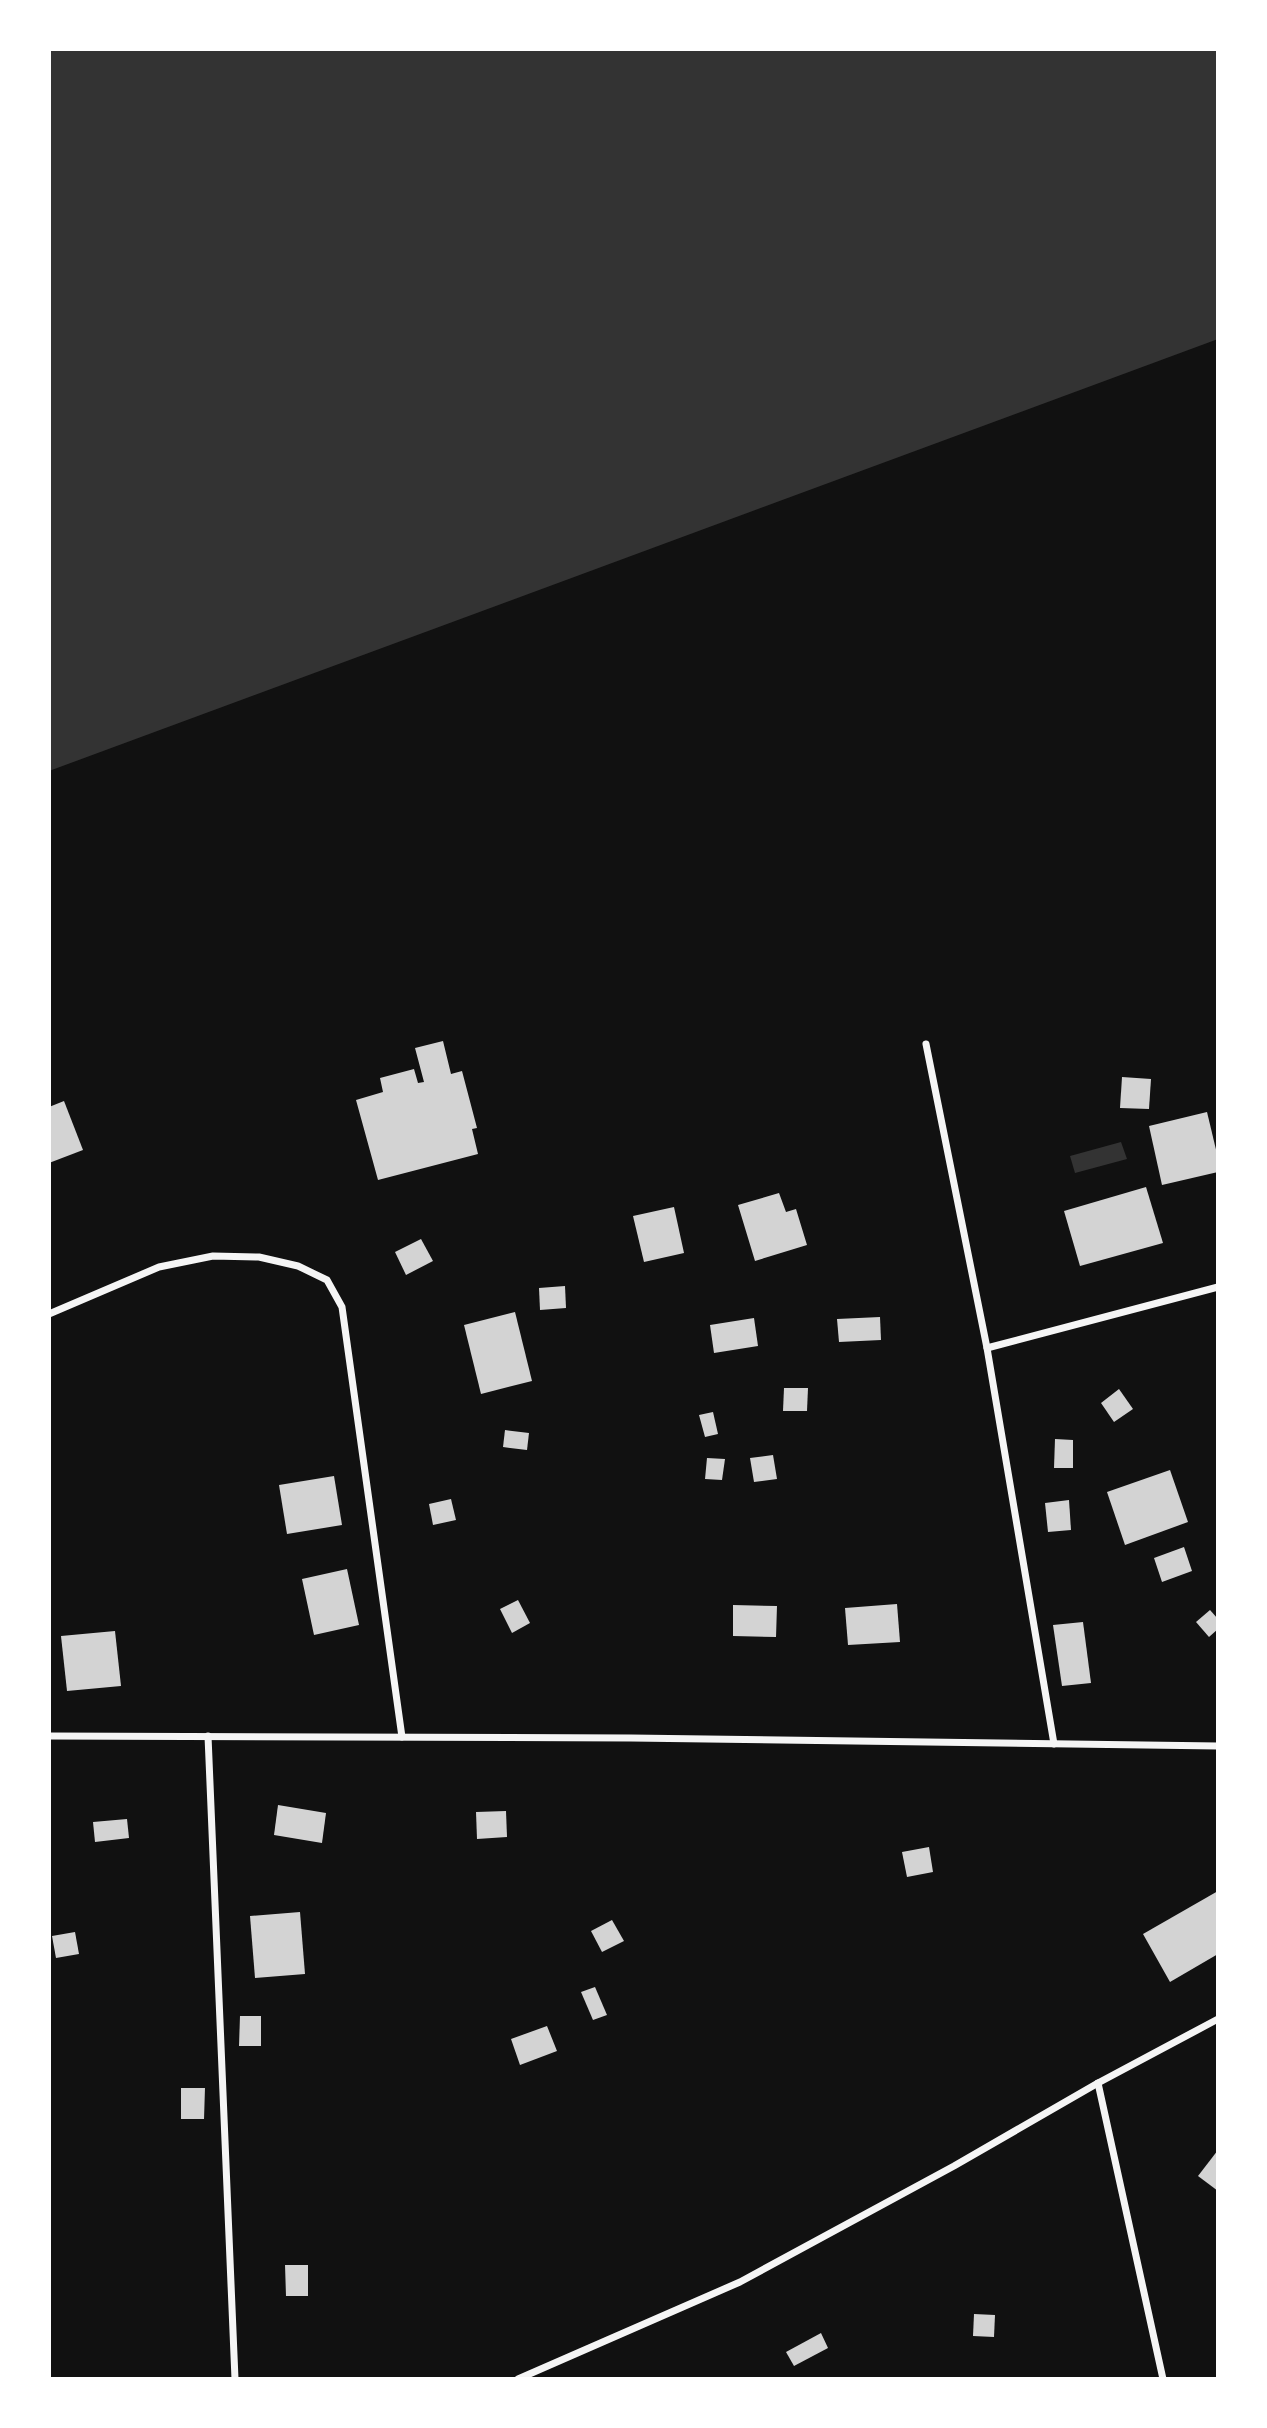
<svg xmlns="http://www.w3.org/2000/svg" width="1267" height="2428" viewBox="0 0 1267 2428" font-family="'Playfair Display',serif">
	<rect width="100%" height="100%" fill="#111"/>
	<g fill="#333">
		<polygon points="49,49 1218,49 1218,339 49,771"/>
		<polygon points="1121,1142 1127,1159 1075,1173 1070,1156"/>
	</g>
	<g fill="#d3d3d3">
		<polygon points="443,1041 451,1074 462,1071 477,1128 472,1129 478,1154 378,1180 356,1100 383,1092 380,1078 414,1069 418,1083 424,1082 415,1048"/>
		<polygon points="1122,1077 1151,1079 1149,1109 1120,1108"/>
		<polygon points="64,1101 83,1150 49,1163 49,1107"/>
		<polygon points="1207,1112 1218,1158 1218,1172 1162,1185 1149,1126"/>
		<polygon points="1146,1187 1163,1243 1080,1266 1064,1211"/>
		<polygon points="779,1193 786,1212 796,1209 807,1245 755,1261 738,1205"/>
		<polygon points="674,1207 684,1253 644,1262 633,1216"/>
		<polygon points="421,1239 433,1261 406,1275 395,1252"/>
		<polygon points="565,1286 566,1308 540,1310 539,1288"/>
		<polygon points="515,1312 532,1381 481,1394 464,1325"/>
		<polygon points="880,1317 881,1340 839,1342 837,1319"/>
		<polygon points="754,1318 758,1346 714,1353 710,1325"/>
		<polygon points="784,1388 808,1388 807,1411 783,1411"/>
		<polygon points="1119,1389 1133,1409 1114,1422 1101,1403"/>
		<polygon points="713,1412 718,1434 705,1437 699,1415"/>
		<polygon points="505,1430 529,1433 527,1450 503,1447"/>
		<polygon points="1055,1439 1073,1440 1073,1468 1054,1468"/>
		<polygon points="773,1455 777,1479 754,1482 750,1458"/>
		<polygon points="707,1458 725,1459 722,1480 705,1479"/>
		<polygon points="1170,1470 1188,1522 1125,1545 1107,1492"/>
		<polygon points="334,1476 342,1525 287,1534 279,1485"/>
		<polygon points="451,1499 456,1520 433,1525 429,1504"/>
		<polygon points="1069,1500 1071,1530 1048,1532 1045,1503"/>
		<polygon points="1184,1547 1192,1571 1162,1582 1154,1558"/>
		<polygon points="347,1569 359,1625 314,1635 302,1579"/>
		<polygon points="518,1600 530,1623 512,1633 500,1609"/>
		<polygon points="897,1604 900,1642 848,1645 845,1608"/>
		<polygon points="733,1605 777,1606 776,1637 733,1636"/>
		<polygon points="1210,1610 1218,1619 1218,1629 1209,1637 1196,1622"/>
		<polygon points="1083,1622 1091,1683 1062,1686 1053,1625"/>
		<polygon points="115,1631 121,1686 67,1691 61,1636"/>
		<polygon points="278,1805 326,1813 322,1843 274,1835"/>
		<polygon points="506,1811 507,1837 477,1839 476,1812"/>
		<polygon points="127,1819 129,1838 95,1842 93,1822"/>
		<polygon points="929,1847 933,1872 907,1877 902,1852"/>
		<polygon points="1218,1891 1218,1954 1170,1982 1143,1934"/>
		<polygon points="300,1912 305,1974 255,1978 250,1916"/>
		<polygon points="612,1920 624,1941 602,1952 591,1931"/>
		<polygon points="75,1932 79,1954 56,1958 52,1936"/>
		<polygon points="595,1987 607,2015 593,2020 581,1992"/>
		<polygon points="240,2016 261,2016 261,2046 239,2046"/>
		<polygon points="547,2026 557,2051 520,2065 511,2039"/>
		<polygon points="181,2088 205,2088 204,2119 181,2119"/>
		<polygon points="1218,2150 1218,2191 1198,2176"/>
		<polygon points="285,2265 308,2265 308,2296 286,2296"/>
		<polygon points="974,2314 995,2315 994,2337 973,2336"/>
		<polygon points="821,2333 828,2348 794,2366 786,2352"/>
	</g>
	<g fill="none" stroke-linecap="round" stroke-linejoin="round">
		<g stroke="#f5f5f5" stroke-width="7">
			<polyline points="926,1044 987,1348 1054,1744"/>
			<polyline points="49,1314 159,1267 213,1256 259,1257 298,1266 327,1280 342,1307 402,1737"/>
			<polyline points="987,1348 1218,1287"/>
			<polyline points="49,1736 631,1738 1218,1746"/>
			<polyline points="208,1736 235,2379"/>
			<polyline points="1098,2083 1163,2379"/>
			<polyline points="518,2379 740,2282 954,2166 1098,2083 1218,2019"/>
		</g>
	</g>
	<rect width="1267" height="2428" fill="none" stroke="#ffffff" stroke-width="102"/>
</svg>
